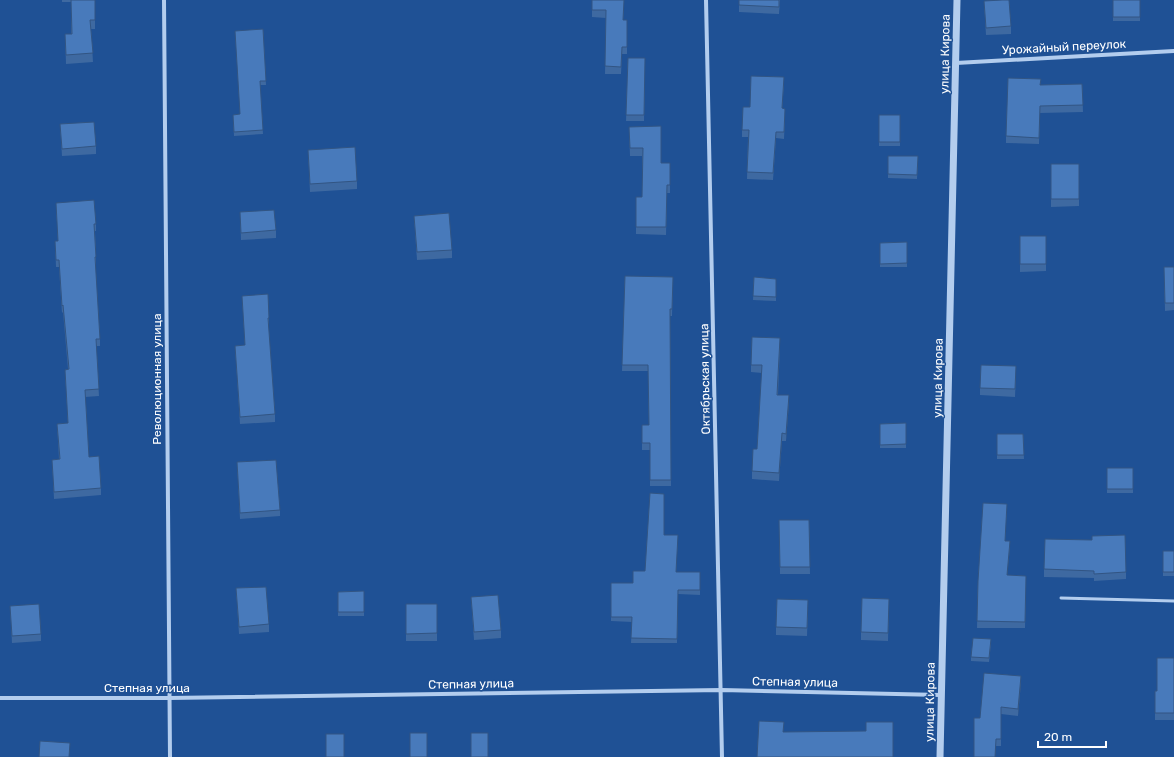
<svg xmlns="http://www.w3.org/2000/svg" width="1174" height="757" viewBox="0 0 1174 757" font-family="Rubik,sans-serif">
	<rect width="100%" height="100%" fill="#1f5195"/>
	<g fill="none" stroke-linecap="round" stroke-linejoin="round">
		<polyline stroke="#b3cdee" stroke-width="3" points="1061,598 1174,601"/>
		<g stroke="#b3cdee" stroke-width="4">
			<polyline points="164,0 170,757"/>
			<polyline points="706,0 722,757"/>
			<polyline points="956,63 1174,51"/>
			<polyline points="0,698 169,698 722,690 941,695"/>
		</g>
		<polyline stroke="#b3cdee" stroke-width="7" points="940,757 957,0"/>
	</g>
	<g fill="#3e69a1">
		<polygon points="62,0 95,0 95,29 91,29 93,62 66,64 65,34 71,34 71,2 62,2"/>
		<polygon points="592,0 624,0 623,20 627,20 627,54 622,54 621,74 605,74 606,18 592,17"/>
		<polygon points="739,0 780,0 779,14 739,12"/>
		<rect x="1113" y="0" width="27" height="21"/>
		<polygon points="984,1 1011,26 1011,34 986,35"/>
		<polygon points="263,29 266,85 260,85 263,134 234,136 233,118 240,114"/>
		<polygon points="628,58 645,58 644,121 626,121"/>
		<polygon points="784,84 782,109 785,115 784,139 776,138 773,180 747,179 748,137 742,137 742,130 750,107"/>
		<polygon points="1082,84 1083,112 1040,113 1039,144 1006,143 1006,136 1041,85"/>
		<rect x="879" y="115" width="21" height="31"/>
		<polygon points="60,124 96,146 96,154 62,156"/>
		<polygon points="629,127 661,163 670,163 670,193 667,193 666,235 636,234 636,197 642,197 642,156 630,156"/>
		<polygon points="308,150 357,181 357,189 310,192"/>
		<polygon points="888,156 918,156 917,179 888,178"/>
		<polygon points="1051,164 1079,164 1079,206 1051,207"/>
		<polygon points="56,203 96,224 96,231 95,231 96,257 96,264 95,264 100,339 100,346 96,346 99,396 85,397 89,457 101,488 101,495 54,499 52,460 59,459 57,424 68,423 65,370 68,369 63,312 62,313 59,267 56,267 55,241 58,241"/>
		<polygon points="240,212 276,230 276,238 241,240"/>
		<polygon points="414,216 452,250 452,258 417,260"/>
		<polygon points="1020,236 1046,236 1046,271 1020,272"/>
		<polygon points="907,242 907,267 880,267 880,243"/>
		<polygon points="1164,267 1174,267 1174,310 1165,311"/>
		<polygon points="625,276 673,277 672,316 670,316 671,486 650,486 650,450 642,450 642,425 649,425 648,371 622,371"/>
		<polygon points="754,277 776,279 776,301 753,300"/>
		<polygon points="242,296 269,318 269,325 268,325 275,414 275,422 240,424 235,346 245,345"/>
		<polygon points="780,346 778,395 789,403 786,441 782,441 779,481 752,479 752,471 757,449 762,373 751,372 751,365"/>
		<polygon points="1016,374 1015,397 980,395 980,388"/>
		<polygon points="906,423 906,448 880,448 880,424"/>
		<polygon points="997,434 1023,434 1024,459 997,459"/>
		<polygon points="237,462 280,510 280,516 240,519"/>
		<rect x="1107" y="468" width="26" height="25"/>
		<polygon points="779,520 809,520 810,574 780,574"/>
		<polygon points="664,535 676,572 700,572 700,595 678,594 677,643 631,643 632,622 611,621 611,583 633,583 645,571"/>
		<polygon points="1006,541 1010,547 1007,575 1026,576 1025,628 977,628 978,581"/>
		<rect x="1163" y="551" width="11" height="25"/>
		<polygon points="1044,569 1126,572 1126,579 1094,581 1094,578 1044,577"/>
		<polygon points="236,588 269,624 269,632 239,634"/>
		<polygon points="364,591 364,616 338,616 338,592"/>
		<polygon points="471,597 501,630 501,638 474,640"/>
		<polygon points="889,599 888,641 861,640 861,632"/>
		<rect x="406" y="604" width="31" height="37"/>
		<polygon points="10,606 41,634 41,641 12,643"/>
		<polygon points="808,608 807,636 776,635 776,627"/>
		<polygon points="991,643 989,662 971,661 971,657"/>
		<polygon points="1174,658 1174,720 1155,720 1155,691 1157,691"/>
		<polygon points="1021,683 1018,716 1001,714 1001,746 996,746 980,718"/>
	</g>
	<g fill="#325583">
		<polygon points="789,395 789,403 786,441 786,434"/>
		<polygon points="782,433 782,441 779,481 779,473"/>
		<polygon points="1010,541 1010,547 1007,581 1007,575"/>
		<polygon points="1021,676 1021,683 1018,716 1018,709"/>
	</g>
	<g fill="#487abb" stroke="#325583">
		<polygon points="71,0 95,0 95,20 90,20 93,53 66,55 65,34 72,34"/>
		<polygon points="592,0 624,0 623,20 627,20 627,47 622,47 621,67 605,66 606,10 592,10"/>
		<polygon points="739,0 779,0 779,7 739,5"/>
		<polygon points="1002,0 1009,0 1011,26 986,28 984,1"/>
		<rect x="1113" y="0" width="27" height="17"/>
		<polygon points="263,29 266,81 260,81 263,130 234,132 233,115 240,114 235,31"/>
		<polygon points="628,58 645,58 644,115 626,115"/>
		<polygon points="751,76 784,77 782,108 785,109 784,132 776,132 773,173 747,172 749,130 742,130 743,107 750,107"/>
		<polygon points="1008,78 1041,79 1040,85 1082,84 1083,105 1040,106 1039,138 1006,136"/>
		<rect x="879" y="115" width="21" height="27"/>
		<polygon points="94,122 96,146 62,149 60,124"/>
		<polygon points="661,126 661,163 670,163 670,185 667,185 666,227 636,227 636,197 642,197 643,148 630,148 629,127"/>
		<polygon points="355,147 357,181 310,184 308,150"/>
		<polygon points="888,156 918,156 917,175 888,174"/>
		<rect x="1051" y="164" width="28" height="35"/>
		<polygon points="94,200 96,224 94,224 96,257 95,257 100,339 96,339 99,389 85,390 89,457 99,456 101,488 54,492 52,460 60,459 57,424 68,423 65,370 69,369 63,305 62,306 59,260 56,260 55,241 58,241 56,203"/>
		<polygon points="274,210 276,230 241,233 240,212"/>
		<polygon points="449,213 452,250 417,252 414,216"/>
		<rect x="1020" y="236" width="26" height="28"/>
		<polygon points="907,242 907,263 880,264 880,243"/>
		<polygon points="1164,267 1174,267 1174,303 1165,303"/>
		<polygon points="625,276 673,277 672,309 670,309 671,480 650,480 650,443 642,443 642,425 649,425 648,365 622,365"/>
		<polygon points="754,277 776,279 776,297 753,296"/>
		<polygon points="268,294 269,318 268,318 275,414 240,417 235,346 245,345 242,296"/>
		<polygon points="752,337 780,338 777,395 789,395 786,434 782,433 779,473 752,471 753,449 757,449 762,365 751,365"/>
		<polygon points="981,365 1016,366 1015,389 980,388"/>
		<polygon points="906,423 906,444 880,445 880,424"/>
		<polygon points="997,434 1023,434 1024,455 997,455"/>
		<polygon points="276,460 280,510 240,513 237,462"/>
		<rect x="1107" y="468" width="26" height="21"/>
		<polygon points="650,493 664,494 664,535 678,535 676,572 700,572 700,590 678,590 677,639 631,638 632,617 611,617 611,583 633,583 633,571 645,571"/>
		<polygon points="983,503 1007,504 1005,541 1010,541 1007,575 1026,576 1025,622 977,621 978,581"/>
		<polygon points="779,520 809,520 810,567 780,567"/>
		<polygon points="1125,535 1126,572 1094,574 1094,571 1044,569 1045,539 1092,540 1092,536"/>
		<rect x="1163" y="551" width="11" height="21"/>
		<polygon points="266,587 269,624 239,627 236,588"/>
		<polygon points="364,591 364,612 338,612 338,592"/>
		<polygon points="498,595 501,630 474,632 471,597"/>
		<polygon points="862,598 889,599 888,633 861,632"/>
		<polygon points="777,599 808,600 807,628 776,627"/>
		<polygon points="39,604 41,634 12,636 10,606"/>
		<polygon points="406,604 437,604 437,633 406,634"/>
		<polygon points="973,638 991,639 989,658 971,657"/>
		<polygon points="1157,658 1174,658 1174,713 1155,713 1155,691 1157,691"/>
		<polygon points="984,673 1021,676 1018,709 1001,707 1001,739 996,739 995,757 974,757 974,718 980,718"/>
		<polygon points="759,721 784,722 783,732 866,731 866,722 893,722 893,757 757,757"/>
		<rect x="410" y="733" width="17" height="24"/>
		<rect x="471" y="733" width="17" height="24"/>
		<rect x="326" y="734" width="18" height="23"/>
		<polygon points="40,741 70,743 69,757 39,757"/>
	</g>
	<g text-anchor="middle" stroke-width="3" stroke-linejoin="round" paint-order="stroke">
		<g font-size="12" fill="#fff" stroke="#1f5195">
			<text transform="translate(1064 47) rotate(-3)" y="4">Урожайный переулок</text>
			<text transform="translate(945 54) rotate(-89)" y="4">улица Кирова</text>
			<text transform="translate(938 378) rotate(-89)" y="4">улица Кирова</text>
			<text transform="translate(157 379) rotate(-90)" y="4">Революционная улица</text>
			<text transform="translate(705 379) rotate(-91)" y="4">Октябрьская улица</text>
			<text transform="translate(795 682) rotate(1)" y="4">Степная улица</text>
			<text transform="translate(471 684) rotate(-1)" y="4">Степная улица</text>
			<text x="147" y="692">Степная улица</text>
			<text transform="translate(930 702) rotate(-89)" y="4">улица Кирова</text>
		</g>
	</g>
	<path d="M1038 741v6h68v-6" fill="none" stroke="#ffffff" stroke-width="2"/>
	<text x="1044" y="741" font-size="12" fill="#ffffff" stroke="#1f5195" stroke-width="3" paint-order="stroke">20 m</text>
</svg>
